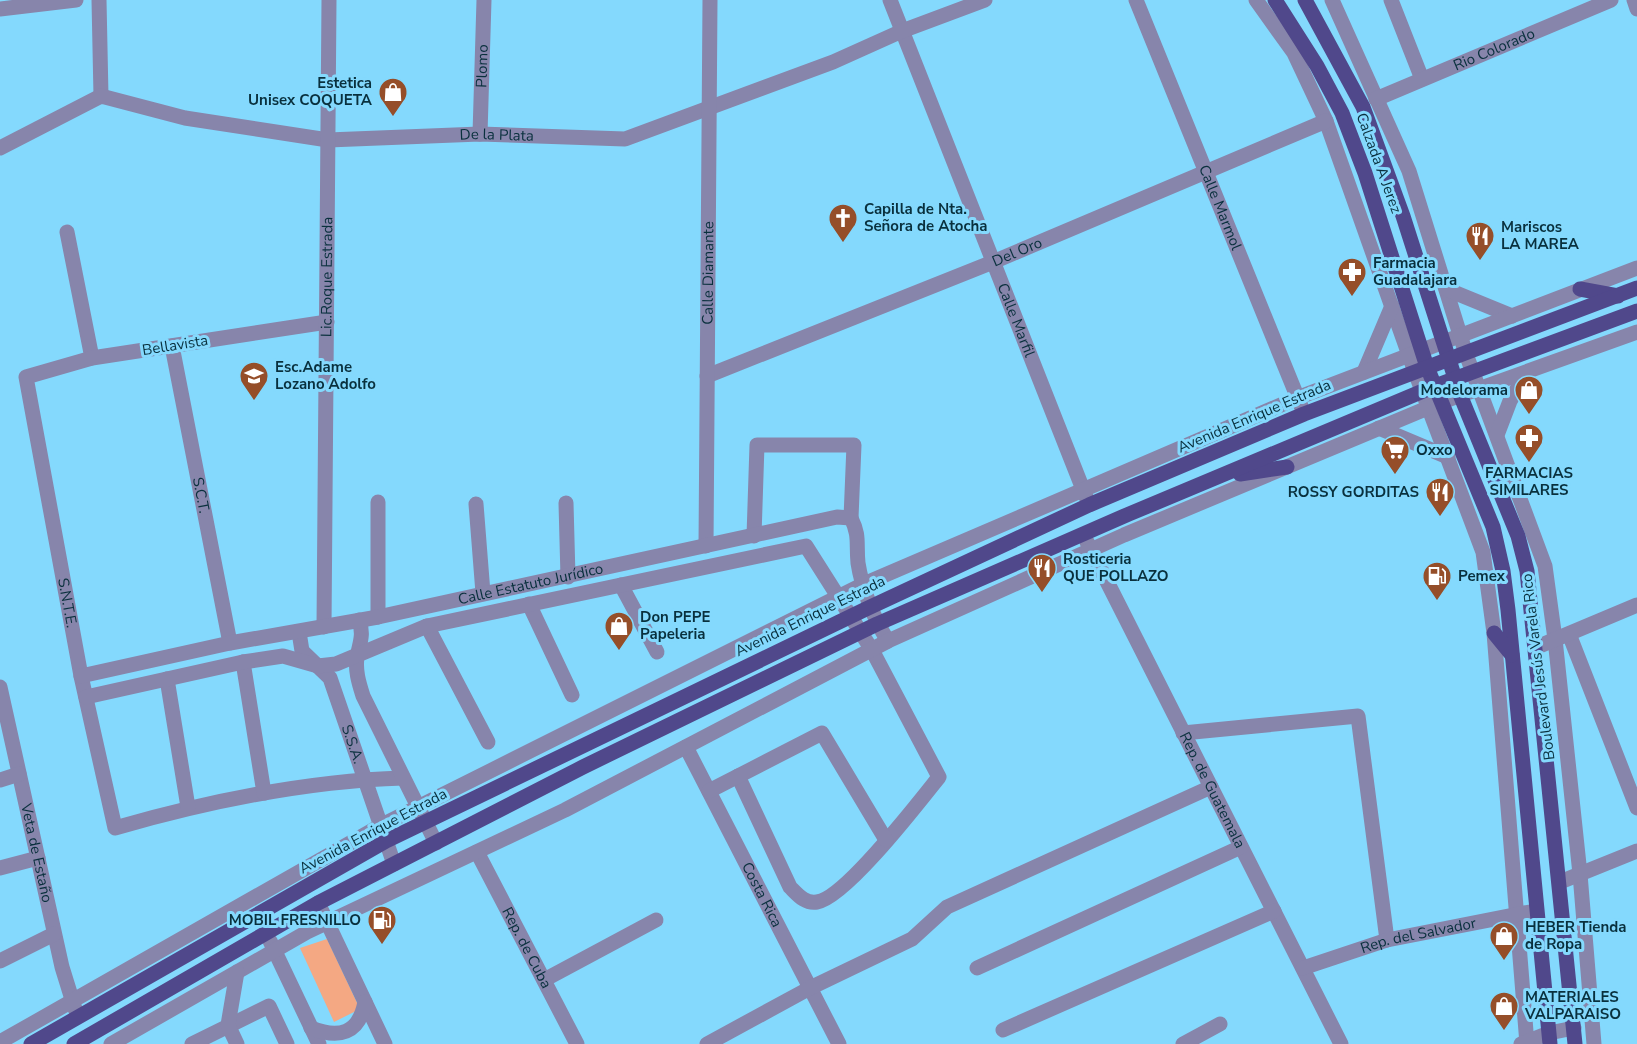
<svg xmlns="http://www.w3.org/2000/svg" width="1637" height="1044" viewBox="0 0 1637 1044" font-family="'Nunito Sans',sans-serif">
	<rect width="100%" height="100%" fill="#84d9fd"/>
	<polygon fill="#f4a883" points="327,939 360,1009 334,1022 300,948"/>
	<g fill="none" stroke-linecap="round" stroke-linejoin="round">
		<g stroke="#8785ab" stroke-width="15">
			<polyline points="99,0 101,96"/>
			<path id="s1" d="M890 0 1086 497"/>
			<path id="s2" d="M1136 0 1301 406"/>
			<polyline points="1256,0 1294,53 1326,121 1415,372 1483,552 1494,633 1527,1044"/>
			<polyline points="1332,0 1409,171 1466,354 1545,566 1555,639 1580,874 1594,1044"/>
			<polyline points="1391,0 1422,79"/>
			<polyline points="1634,0 1637,9"/>
			<polyline points="0,9 76,0"/>
			<path id="s3" d="M1376 99 1611 0"/>
			<path id="s4" d="M480 134 484 0"/>
			<path id="s5" d="M0 148 101 96 185 118 328 140 480 134 625 139 833 62 902 31 985 0"/>
			<polyline points="67,232 92,358"/>
			<polyline points="1446,289 1512,316"/>
			<path id="s6" d="M327 322 92 358 26 377 81 676 115 828C209 801 306 781 403 778"/>
			<path id="s7" d="M172 346 230 643"/>
			<polyline points="1364,372 1392,306"/>
			<path id="s8" d="M707 376 993 262 1326 121"/>
			<polyline points="1379,428 1448,457"/>
			<polyline points="1497,435 1510,401 1527,372"/>
			<polyline points="378,502 378,617"/>
			<polyline points="566,503 568,577"/>
			<polyline points="476,504 483,593"/>
			<polyline points="754,536 757,445 854,445 851,518"/>
			<path id="s9" d="M1087 542 1341 1044"/>
			<path id="s10" d="M706 546 710 0"/>
			<polyline points="621,585 657,652"/>
			<polyline points="529,604 572,695"/>
			<path d="M359 620C364 635 360 642 357 657 355 671 359 683 363 696L436 843"/>
			<polyline points="427,626 488,742"/>
			<path id="s11" d="M324 627 329 0"/>
			<path id="s12" d="M299 632 302 651 330 678 394 864"/>
			<polyline points="1569,634 1637,808"/>
			<polyline points="1537,647 1637,605"/>
			<polyline points="243,662 264,793"/>
			<path id="s13" d="M81 676 230 643 378 617 837 517 851 518C860 536 856 543 858 563 862 589 874 619 888 641"/>
			<polyline points="167,679 188,807"/>
			<path id="s14" d="M0 687 62 967 75 1009"/>
			<path d="M86 697 243 662 283 656 318 666 336 664 427 626 806 546 872 650 939 777C919 802 845 898 817 902 805 904 798 895 790 887L738 776"/>
			<polyline points="1183,733 1358,716 1387,940"/>
			<path id="s15" d="M686 747 839 1044"/>
			<polyline points="0,780 19,774"/>
			<polyline points="709,791 822,733 886,840"/>
			<path id="s16" d="M477 852 577 1044"/>
			<polyline points="0,868 38,858"/>
			<polyline points="1560,882 1637,851"/>
			<polyline points="318,903 385,1044"/>
			<polyline points="270,941 319,1044"/>
			<polyline points="0,961 54,934"/>
			<polyline points="977,968 1241,847"/>
			<path id="s17" d="M1303 968 1387 940 1535 911"/>
			<polyline points="544,980 656,920"/>
			<path d="M311 1028C339 1039 359 1034 365 1002"/>
			<polyline points="1003,1030 1274,911"/>
			<polyline points="0,1042 380,826 864,584 1297,398 1637,268"/>
			<polyline points="111,1044 307,932 565,810 888,641 1124,535 1442,402 1637,332"/>
			<polyline points="192,1044 269,1006 287,1044"/>
			<polyline points="237,1044 228,1025 237,972"/>
			<polyline points="707,1044 810,988 912,939 947,907 1211,787"/>
			<polyline points="1183,1044 1220,1024"/>
			<polyline points="1521,1044 1549,1033 1574,1028"/>
		</g>
		<g stroke="#50488b" stroke-width="15">
			<polyline points="1275,0 1317,66 1342,113 1365,173 1427,367 1493,527 1503,571 1508,610 1550,1044"/>
			<polyline points="1305,0 1363,107 1403,216 1461,397 1518,536 1527,571 1575,1044"/>
			<polyline points="1580,289 1618,296"/>
			<polyline points="1240,474 1287,467"/>
			<polyline points="1494,633 1512,655"/>
			<polyline points="31,1044 386,841 866,609 1089,505 1304,414 1637,288"/>
			<polyline points="74,1044 318,903 583,767 877,624 1129,514 1435,386 1637,311"/>
		</g>
	</g>
	<defs>
		<g id="shop-pin" transform="scale(1.5)"><path d="M0 17L-7.5 6A9.5 9.5 0 1 1 7.5 6Z" fill="#954e29" stroke="#84d9fd"/><path d="M-5-2.5h2.3a2.7 3.5 0 0 1 5.4 0H5L5.5 6h-11ZM-1.5-2.5h3a1.5 2.3 0 0 0-3 0Z" fill="#fff"/></g>
		<g id="church-pin" transform="scale(1.5)"><path d="M0 17L-7.5 6A9.5 9.5 0 1 1 7.5 6Z" fill="#954e29" stroke="#84d9fd"/><path d="M-1.2-6h2.4v3.5h3.3v2.4h-3.3V6h-2.4V-.1h-3.3v-2.4h3.3Z" fill="#fff"/></g>
		<g id="restaurant-pin" transform="scale(1.5)"><path d="M0 17L-7.5 6A9.5 9.5 0 1 1 7.5 6Z" fill="#954e29" stroke="#84d9fd"/><path d="M-5-6h1v4h1v-4h1v4h1v-4h1v5L-1.5 .5V6h-2V.5L-5-1ZM5-6V6H3V1.5H1.5Q1.5-4 5-6Z" fill="#fff"/></g>
		<g id="pharmacy-pin" transform="scale(1.5)"><path d="M0 17L-7.5 6A9.5 9.5 0 1 1 7.5 6Z" fill="#954e29" stroke="#84d9fd"/><path d="M-2-6h4v4h4v4h-4v4h-4v-4h-4v-4h4Z" fill="#fff"/></g>
		<g id="school-pin" transform="scale(1.5)"><path d="M0 17L-7.5 6A9.5 9.5 0 1 1 7.5 6Z" fill="#954e29" stroke="#84d9fd"/><path d="M0-5L7-2L0 1L-7-2ZM-4 1L0 2.5L4 1V4Q0 6-4 4Z" fill="#fff"/></g>
		<g id="supermarket-pin" transform="scale(1.5)"><path d="M0 17L-7.5 6A9.5 9.5 0 1 1 7.5 6Z" fill="#954e29" stroke="#84d9fd"/><path d="M-6-5.5h2.5l.6 2H6L4.5 2H-2.5L-4.4-4H-6ZM-1.5 3.2a1.3 1.3 0 1 0 .1 0ZM3 3.2a1.3 1.3 0 1 0 .1 0Z" fill="#fff"/></g>
		<g id="fuel-pin" transform="scale(1.5)"><path d="M0 17L-7.5 6A9.5 9.5 0 1 1 7.5 6Z" fill="#954e29" stroke="#84d9fd"/><path d="M-5.5-6h7V0h2V4h1.3V-2.5L3-4.5l.8-.8L6-3V5H2.5V1h-1V6h-7ZM-4.2-4.7v3.2H.2V-4.7Z" fill="#fff"/></g>
	</defs>
	<g fill-rule="evenodd">
		<use href="#shop-pin" x="393" y="92"/>
		<use href="#church-pin" x="843" y="218"/>
		<use href="#restaurant-pin" x="1480" y="236"/>
		<use href="#pharmacy-pin" x="1352" y="272"/>
		<use href="#school-pin" x="254" y="376"/>
		<use href="#shop-pin" x="1529" y="390"/>
		<use href="#pharmacy-pin" x="1529" y="438"/>
		<use href="#supermarket-pin" x="1395" y="450"/>
		<use href="#restaurant-pin" x="1440" y="492"/>
		<use href="#restaurant-pin" x="1042" y="568"/>
		<use href="#fuel-pin" x="1437" y="576"/>
		<use href="#shop-pin" x="619" y="626"/>
		<use href="#fuel-pin" x="382" y="920"/>
		<use href="#shop-pin" x="1504" y="936"/>
		<use href="#shop-pin" x="1504" y="1006"/>
	</g>
	<g text-anchor="middle" stroke-width="6" stroke-linejoin="round" paint-order="stroke">
		<g font-size="15" fill="#09303d" stroke="#84d9fd">
			<text dy="5" stroke="none"><textPath href="#s3" startOffset="128">Rio Colorado</textPath></text>
			<text dy="5" stroke="none"><textPath href="#s4" startOffset="68">Plomo</textPath></text>
			<text dy="5" stroke="none"><textPath href="#s5" startOffset="514">De la Plata</textPath></text>
			<text transform="translate(1379 163) rotate(70)" y="5">Calzada A Jerez</text>
			<text dy="5" stroke="none"><textPath href="#s2" startOffset="224">Calle Marmol</textPath></text>
			<text dy="5" stroke="none"><textPath href="#s8" startOffset="334">Del Oro</textPath></text>
			<text dy="5" stroke="none"><textPath href="#s10" startOffset="273">Calle Diamante</textPath></text>
			<text dy="5" stroke="none"><textPath href="#s11" startOffset="350">Lic.Roque Estrada</textPath></text>
			<text dy="5" stroke="none"><textPath href="#s1" startOffset="344">Calle Marfil</textPath></text>
			<text transform="translate(175 345) rotate(-9)" y="5">Bellavista</text>
			<text transform="translate(1254 416) rotate(-23)" y="5">Avenida Enrique Estrada</text>
			<text dy="5" stroke="none"><textPath href="#s7" startOffset="152">S.C.T.</textPath></text>
			<text dy="5" stroke="none"><textPath href="#s13" startOffset="459">Calle Estatuto Jurídico</textPath></text>
			<text dy="5" stroke="none"><textPath href="#s6" startOffset="536">S.N.T.E.</textPath></text>
			<text transform="translate(810 616) rotate(-26)" y="5">Avenida Enrique Estrada</text>
			<text transform="translate(1538 667) rotate(-97)" y="5">Boulevard Jesús Varela Rico</text>
			<text dy="5" stroke="none"><textPath href="#s12" startOffset="128">S.S.A.</textPath></text>
			<text dy="5" stroke="none"><textPath href="#s9" startOffset="278">Rep. de Guatemala</textPath></text>
			<text transform="translate(373 831) rotate(-28)" y="5">Avenida Enrique Estrada</text>
			<text dy="5" stroke="none"><textPath href="#s14" startOffset="170">Veta de Estaño</textPath></text>
			<text dy="5" stroke="none"><textPath href="#s15" startOffset="166">Costa Rica</textPath></text>
			<text dy="5" stroke="none"><textPath href="#s17" startOffset="120">Rep. del Salvador</textPath></text>
			<text dy="5" stroke="none"><textPath href="#s16" startOffset="108">Rep. de Cuba</textPath></text>
		</g>
		<g font-size="15" font-weight="bold" fill="#09303d" stroke="#84d9fd" text-anchor="start">
			<text x="372" y="88" text-anchor="end">Estetica<tspan x="372" dy="17">Unisex COQUETA</tspan></text>
			<text x="864" y="214">Capilla de Nta.<tspan x="864" dy="17">Señora de Atocha</tspan></text>
			<text x="1501" y="232">Mariscos<tspan x="1501" dy="17">LA MAREA</tspan></text>
			<text x="1373" y="268">Farmacia<tspan x="1373" dy="17">Guadalajara</tspan></text>
			<text x="275" y="372">Esc.Adame<tspan x="275" dy="17">Lozano Adolfo</tspan></text>
			<text x="1508" y="395" text-anchor="end">Modelorama</text>
			<text x="1416" y="455">Oxxo</text>
			<text x="1529" y="478" text-anchor="middle">FARMACIAS<tspan x="1529" dy="17">SIMILARES</tspan></text>
			<text x="1419" y="497" text-anchor="end">ROSSY GORDITAS</text>
			<text x="1063" y="564">Rosticeria<tspan x="1063" dy="17">QUE POLLAZO</tspan></text>
			<text x="1458" y="581">Pemex</text>
			<text x="640" y="622">Don PEPE<tspan x="640" dy="17">Papeleria</tspan></text>
			<text x="361" y="925" text-anchor="end">MOBIL FRESNILLO</text>
			<text x="1525" y="932">HEBER Tienda<tspan x="1525" dy="17">de Ropa</tspan></text>
			<text x="1525" y="1002">MATERIALES<tspan x="1525" dy="17">VALPARAISO</tspan></text>
		</g>
	</g>
</svg>
